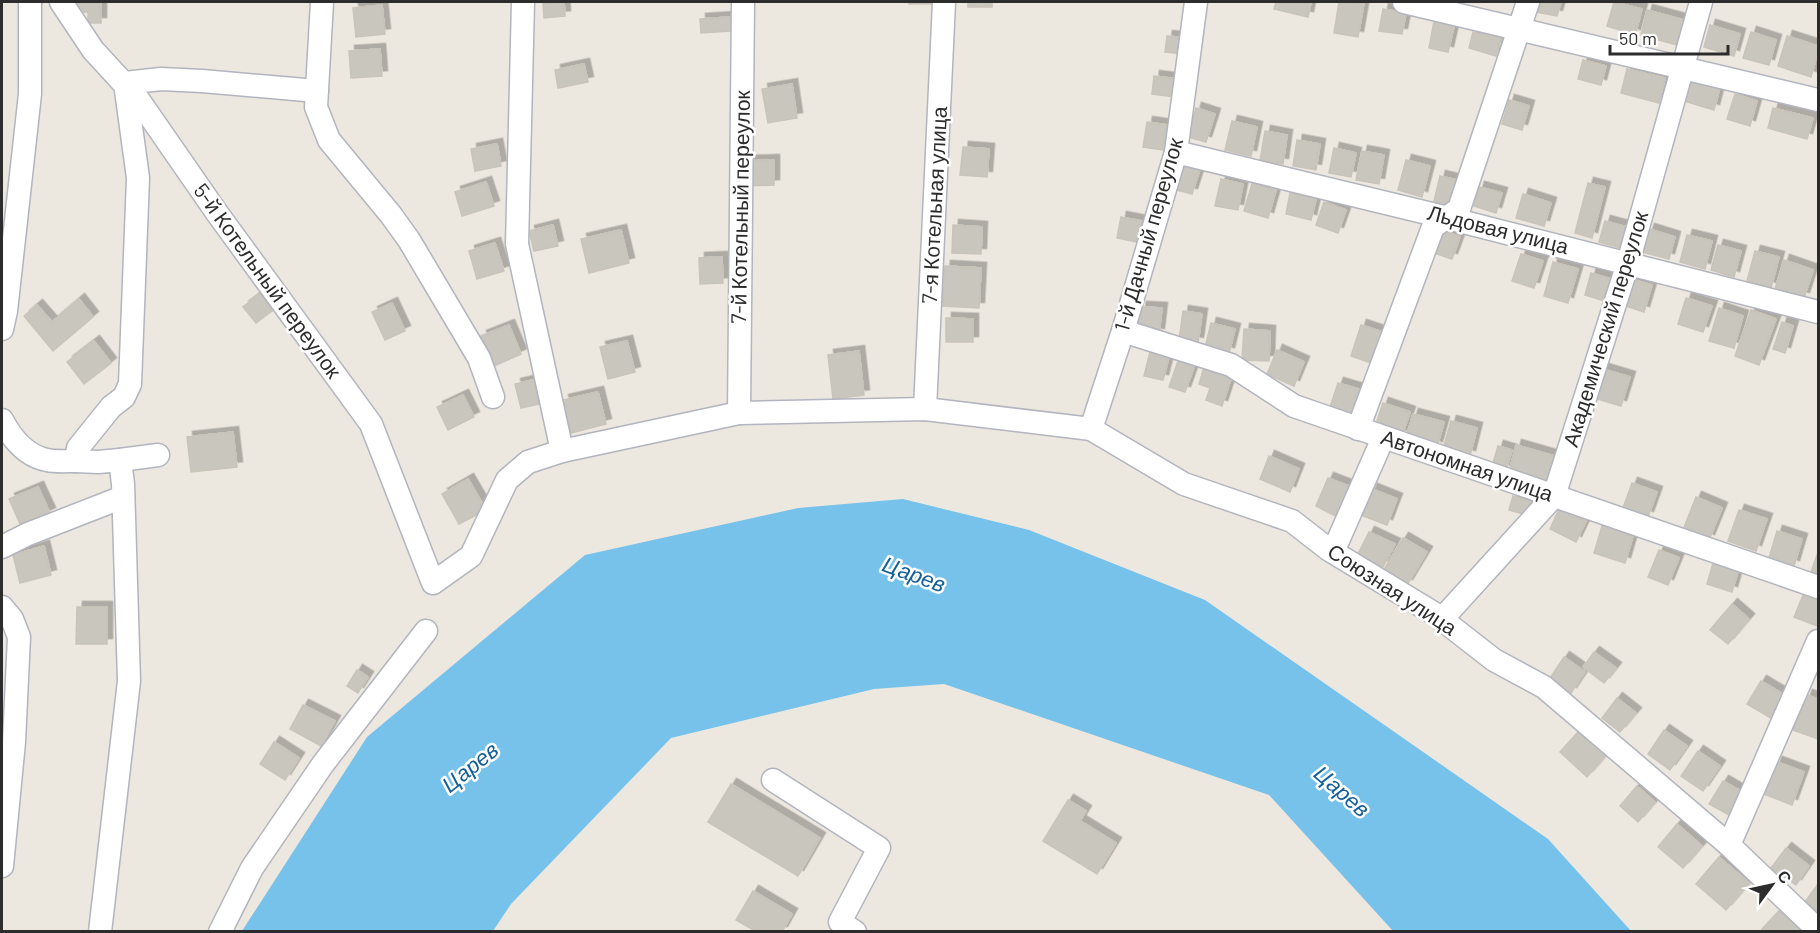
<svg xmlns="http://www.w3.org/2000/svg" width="1820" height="933" viewBox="0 0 1820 933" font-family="Barlow,sans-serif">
	<defs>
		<filter id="shadow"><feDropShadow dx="5.5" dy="-5.5" stdDeviation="0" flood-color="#0004"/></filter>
	</defs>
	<rect width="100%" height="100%" fill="#ede8df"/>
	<polygon fill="#77c2ea" points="903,499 1029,530 1205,600 1548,839 1631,931 1393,931 1269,795 944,684 874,689 671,738 511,904 493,931 242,931 367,737 585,555 798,508"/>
	<g fill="#c9c6bd" stroke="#c9c4b9" stroke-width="1.5" filter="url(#shadow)">
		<polygon points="76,2 101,2 101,23 88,23 88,12 76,12"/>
		<polygon points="564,2 565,16 544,18 543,3"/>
		<rect x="909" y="2" width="26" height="2"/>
		<rect x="968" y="2" width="24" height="5"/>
		<polygon points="1276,2 1311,2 1308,17 1274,9"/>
		<polygon points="1339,2 1364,3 1358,37 1334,33"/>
		<polygon points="1537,2 1561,2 1557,16 1535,12"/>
		<polygon points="1614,2 1642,9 1635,35 1607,26"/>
		<polygon points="382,5 385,34 356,37 353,8"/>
		<polygon points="1383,9 1406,13 1402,34 1379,31"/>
		<polygon points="1647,10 1684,20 1677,45 1641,35"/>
		<polygon points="730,17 731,31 701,33 700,19"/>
		<polygon points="1434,21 1454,26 1448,52 1429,48"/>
		<polygon points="1710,25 1740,34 1734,56 1704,47"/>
		<polygon points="1473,32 1501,39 1496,56 1469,48"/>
		<polygon points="1751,32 1776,40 1769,65 1743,58"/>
		<polygon points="1167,36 1185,38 1184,54 1165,52"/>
		<polygon points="1787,36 1818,46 1818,51 1811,77 1778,66"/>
		<polygon points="380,49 382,76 351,78 349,51"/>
		<polygon points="1583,60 1606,66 1601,85 1578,79"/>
		<polygon points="584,64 588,82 558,88 555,70"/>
		<polygon points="1627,69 1665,78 1659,103 1621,93"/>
		<polygon points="1154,76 1177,79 1175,97 1152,94"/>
		<polygon points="1690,79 1720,87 1714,110 1684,101"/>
		<polygon points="792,84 797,118 768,123 762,89"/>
		<polygon points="1735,94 1757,101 1750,126 1727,119"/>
		<polygon points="1509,100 1529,106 1522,130 1502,124"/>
		<polygon points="1196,108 1215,114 1206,142 1188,137"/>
		<polygon points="1773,108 1813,118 1807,139 1768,128"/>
		<polygon points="1232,121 1257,127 1251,156 1225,150"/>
		<polygon points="1147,122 1167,125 1163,150 1143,147"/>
		<polygon points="1265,131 1287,135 1283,164 1260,161"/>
		<polygon points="1297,140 1320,144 1316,170 1293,166"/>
		<polygon points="497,144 501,166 475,171 471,149"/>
		<polygon points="963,147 989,149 987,177 960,175"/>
		<polygon points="1334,148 1356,153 1351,177 1329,173"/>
		<polygon points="1362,151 1384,155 1379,184 1356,180"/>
		<polygon points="774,160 774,185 747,186 746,161"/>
		<polygon points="1406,160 1430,166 1422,197 1398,190"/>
		<polygon points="1181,163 1200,169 1192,194 1173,189"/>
		<polygon points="1440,176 1457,180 1451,205 1434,201"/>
		<polygon points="1221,179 1243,184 1238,210 1215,206"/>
		<polygon points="486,182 494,206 462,216 455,192"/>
		<polygon points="1588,183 1605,187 1592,238 1575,233"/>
		<polygon points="1252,184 1276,190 1268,218 1244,211"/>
		<polygon points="1479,187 1502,193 1496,213 1474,206"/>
		<polygon points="1290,193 1316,199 1311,220 1286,214"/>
		<polygon points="1523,194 1551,203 1544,226 1516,218"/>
		<polygon points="1324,202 1346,210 1338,233 1316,225"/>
		<polygon points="1121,217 1142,221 1137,242 1117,238"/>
		<polygon points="1605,221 1627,227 1621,248 1599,242"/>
		<polygon points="553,225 558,246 534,251 529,231"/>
		<polygon points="953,225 982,227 981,254 952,253"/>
		<polygon points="1649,229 1675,237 1669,259 1642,252"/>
		<polygon points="621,230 629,263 589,273 581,239"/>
		<polygon points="1442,230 1460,237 1452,259 1434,253"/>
		<polygon points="1687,235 1712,241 1705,269 1680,262"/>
		<polygon points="495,243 504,271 477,279 469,251"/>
		<polygon points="1718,245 1741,251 1734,277 1711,270"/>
		<polygon points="1755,251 1779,257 1771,288 1747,281"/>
		<polygon points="1521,254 1543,261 1534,288 1512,281"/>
		<polygon points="722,257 723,283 700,284 699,258"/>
		<polygon points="1784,260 1813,270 1804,298 1775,289"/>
		<polygon points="1553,262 1578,269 1568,303 1544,296"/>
		<polygon points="945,266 981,268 979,308 942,306"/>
		<polygon points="1591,273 1614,280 1608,302 1585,295"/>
		<polygon points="1631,279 1652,285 1644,312 1623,305"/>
		<polygon points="264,291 277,307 256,323 243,307"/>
		<polygon points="1686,298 1712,306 1703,332 1678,324"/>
		<polygon points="79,299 93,317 53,351 24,316 37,305 52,322"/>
		<polygon points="392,303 405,331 385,340 372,312"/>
		<polygon points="1141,307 1162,308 1159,334 1138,332"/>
		<polygon points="1719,308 1743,316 1734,348 1709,341"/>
		<polygon points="1751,310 1776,319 1759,365 1735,356"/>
		<polygon points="1183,311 1202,314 1198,343 1179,340"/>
		<polygon points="946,318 973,319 973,342 946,342"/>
		<polygon points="1782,322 1793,326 1785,353 1773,349"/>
		<polygon points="1211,323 1235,329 1229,353 1205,348"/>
		<polygon points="509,325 521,354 494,366 481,336"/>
		<polygon points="1361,325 1385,333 1374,364 1351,356"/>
		<polygon points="1244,329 1270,331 1269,361 1242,360"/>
		<polygon points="94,341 111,363 84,384 67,362"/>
		<polygon points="627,341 635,372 608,379 600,347"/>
		<polygon points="1277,350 1304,362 1294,386 1267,374"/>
		<polygon points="859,351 864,395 833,399 828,355"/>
		<polygon points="1150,352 1169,357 1163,380 1144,376"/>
		<polygon points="1179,358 1195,364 1185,392 1169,387"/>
		<polygon points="1204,367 1232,376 1222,406 1206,400 1210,388 1199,384"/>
		<polygon points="1603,369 1630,377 1621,406 1594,398"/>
		<polygon points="533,380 539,404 521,408 515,384"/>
		<polygon points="1338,383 1362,390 1355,415 1330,407"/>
		<polygon points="598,392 606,424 571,433 563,400"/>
		<polygon points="463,395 474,417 448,430 437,407"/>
		<polygon points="1383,403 1410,412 1402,436 1375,427"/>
		<polygon points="1413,414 1444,422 1437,447 1406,438"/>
		<polygon points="1451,421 1477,428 1470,456 1443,449"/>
		<polygon points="233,432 237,467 191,472 187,437"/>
		<polygon points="1516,445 1558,457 1551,485 1509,473"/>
		<polygon points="1498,446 1512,450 1506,471 1492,466"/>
		<polygon points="1269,456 1299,469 1290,492 1260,479"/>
		<polygon points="1328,478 1354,488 1341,519 1316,506"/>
		<polygon points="468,479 486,510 459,524 442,494"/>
		<polygon points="1632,483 1657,492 1648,517 1623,508"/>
		<polygon points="38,487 50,513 21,526 9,499"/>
		<polygon points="1372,489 1397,499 1387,525 1361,515"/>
		<polygon points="1513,496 1535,503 1531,516 1509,510"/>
		<polygon points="1696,497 1722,508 1709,540 1683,530"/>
		<polygon points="1559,509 1586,521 1576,542 1550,529"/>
		<polygon points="1739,510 1767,519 1756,551 1728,541"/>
		<polygon points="1602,526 1633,536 1625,563 1594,553"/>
		<polygon points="1777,531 1802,539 1794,566 1769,558"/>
		<polygon points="1369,532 1395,544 1383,567 1358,554"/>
		<polygon points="1403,538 1427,552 1407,585 1383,571"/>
		<polygon points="44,546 51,575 20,583 13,555"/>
		<polygon points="1659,550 1679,558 1668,585 1648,577"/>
		<polygon points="1818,552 1818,575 1811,572"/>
		<polygon points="1714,560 1739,568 1732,592 1707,584"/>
		<polygon points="1804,593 1818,599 1818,621 1817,626 1794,617"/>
		<polygon points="1732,604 1749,619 1728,644 1710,630"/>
		<polygon points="77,607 107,607 107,644 76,644"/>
		<polygon points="1594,652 1616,668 1604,683 1583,667"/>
		<polygon points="1564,657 1585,672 1571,693 1550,678"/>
		<polygon points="357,670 368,677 358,693 347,686"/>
		<polygon points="1761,681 1788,697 1774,720 1747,704"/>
		<polygon points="1807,695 1818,699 1818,739 1793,730"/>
		<polygon points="1617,698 1636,713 1620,732 1602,718"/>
		<polygon points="303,705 335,721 321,746 290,729"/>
		<polygon points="1664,730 1687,746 1670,770 1648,754"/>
		<polygon points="1579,731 1606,755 1587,777 1560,752"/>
		<polygon points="274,742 299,758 285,780 260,764"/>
		<polygon points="1698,751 1720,766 1703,791 1681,776"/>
		<polygon points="1777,762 1804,772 1792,805 1764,794"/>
		<polygon points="1723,781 1744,793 1731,816 1709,804"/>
		<polygon points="731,784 820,838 798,876 708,822"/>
		<polygon points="1637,786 1655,802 1638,822 1620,806"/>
		<polygon points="1068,800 1086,811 1080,821 1116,843 1097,874 1043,841"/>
		<polygon points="1677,824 1702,846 1683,868 1658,847"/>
		<polygon points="1786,848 1809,866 1796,885 1771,868"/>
		<polygon points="1719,857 1749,883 1726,910 1696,884"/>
		<polygon points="1818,884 1818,914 1804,903"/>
		<polygon points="753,891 792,914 782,932 757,932 736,920"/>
		<polygon points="1779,911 1800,930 1798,932 1765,932 1762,929"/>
	</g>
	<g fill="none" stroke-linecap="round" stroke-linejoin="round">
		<g stroke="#b2b4bf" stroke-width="25">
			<g id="minor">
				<polyline points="61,2 93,50 138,99 217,213 371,424 433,583 471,556 507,480 528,462 562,451 739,413 925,409 1091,429 1184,484 1292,521 1328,549 1435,614 1494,660 1544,687 1729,845 1818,930"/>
				<polyline points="322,2 316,107 329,140 391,215 409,240 479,358 493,397"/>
				<polyline points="523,2 517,244 562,451"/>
				<polyline points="1404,2 1818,100"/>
				<polyline points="1176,152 1448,218 1818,312"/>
				<polyline points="2,329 6,311 30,94 30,2"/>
				<polyline points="1123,331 1231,365 1294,406 1818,587"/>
				<polyline points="925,409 944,2"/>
				<polyline points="739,413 743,2"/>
				<path d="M2 420C11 437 26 456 47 460 56 462 67 461 76 461L78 448 111 407 124 397 130 384 138 178 125 83 161 79 202 81 317 91"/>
				<polyline points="1091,429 1123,331 1176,152 1196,2"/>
				<polyline points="1358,429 1433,227 1459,209 1528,2"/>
				<polyline points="120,460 158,455"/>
				<polyline points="76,461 98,462 120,460 123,484 129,681 100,932"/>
				<polyline points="2,547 28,534 123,497"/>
				<polyline points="1333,552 1383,438"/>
				<polyline points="2,607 12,619 19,637 14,742 2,866"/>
				<polyline points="1442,619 1554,496 1628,263 1701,2"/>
				<polyline points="773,780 879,848 840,922 855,932"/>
				<polyline points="1729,845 1818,641"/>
				<polyline points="220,932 252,868 323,764 426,631"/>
			</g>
		</g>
		<use href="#minor" stroke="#fff" stroke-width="22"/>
	</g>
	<g text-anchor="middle" stroke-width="5" stroke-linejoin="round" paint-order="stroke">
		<g font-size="21" fill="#2c2c2c" stroke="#fff">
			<text transform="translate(935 205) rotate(-87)" y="7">7-я Котельная улица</text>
			<text transform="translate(741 207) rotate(-89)" y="7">7-й Котельный переулок</text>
			<text transform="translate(1498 230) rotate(14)" y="7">Льдовая улица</text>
			<text transform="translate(1149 235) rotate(-74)" y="7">1-й Дачный переулок</text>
			<text transform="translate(267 281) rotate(54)" y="7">5-й Котельный переулок</text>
			<text transform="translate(1606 329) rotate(-73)" y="7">Академический переулок</text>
			<text transform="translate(1467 466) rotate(19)" y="7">Автономная улица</text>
			<text transform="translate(1392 590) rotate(33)" y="7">Союзная улица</text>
		</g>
		<g font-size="22" font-style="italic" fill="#136099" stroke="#fff">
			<text transform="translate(914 574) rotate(20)" y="8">Царев</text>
			<text transform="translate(470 767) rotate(-39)" y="8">Царев</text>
			<text transform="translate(1342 791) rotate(41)" y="8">Царев</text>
		</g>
	</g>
	<rect width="1820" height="933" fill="none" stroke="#2c2c2c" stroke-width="6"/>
	<g transform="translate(1772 885) rotate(57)" stroke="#ffffff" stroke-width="4.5" paint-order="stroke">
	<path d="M0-4.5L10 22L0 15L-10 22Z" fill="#2c2c2c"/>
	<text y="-9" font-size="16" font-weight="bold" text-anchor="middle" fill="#2c2c2c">С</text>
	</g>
	<path d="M1610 45v9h118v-9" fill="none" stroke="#2c2c2c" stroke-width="3"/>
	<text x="1619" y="45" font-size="18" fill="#2c2c2c" stroke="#ffffff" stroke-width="4.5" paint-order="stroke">50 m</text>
</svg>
